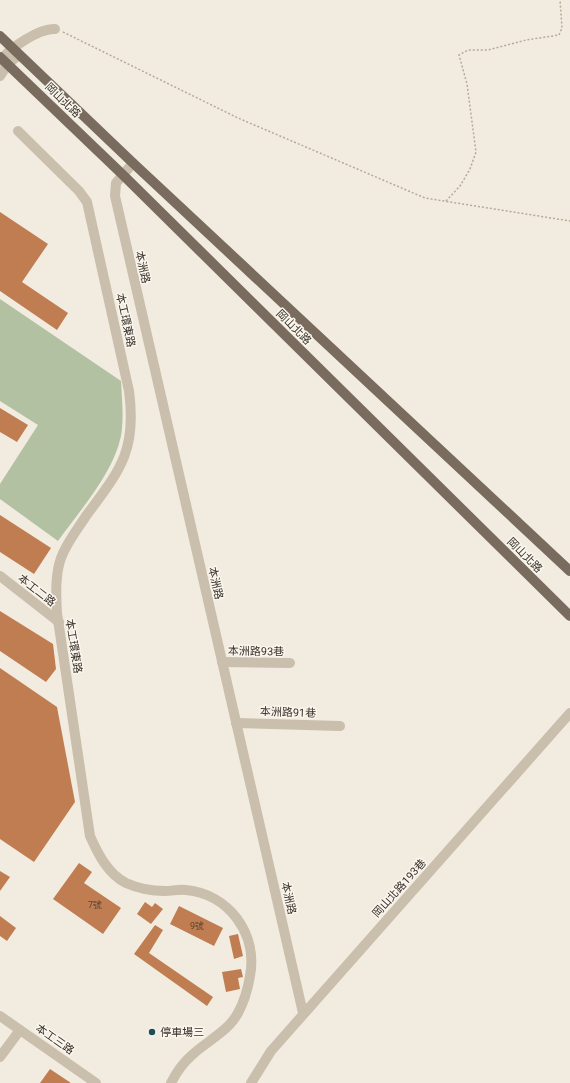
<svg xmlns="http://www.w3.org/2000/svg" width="570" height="1083" viewBox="0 0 570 1083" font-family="Roboto,'Noto Sans TC',sans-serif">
	<rect width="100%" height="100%" fill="#f2ece0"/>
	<path fill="#b1c1a1" d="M0 299 121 381C122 400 124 418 121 436 113 474 80 510 58 541L0 499V484L38 425 0 401Z"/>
	<g fill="#c07d51">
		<polygon points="0,212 48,244 22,282 68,313 57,330 0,291"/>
		<polygon points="0,408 28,425 17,442 0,432"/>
		<polygon points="0,515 51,548 34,574 0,552"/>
		<polygon points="0,611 53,644 56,669 46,682 0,651"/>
		<polygon points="0,668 57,707 75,802 34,862 0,839"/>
		<polygon points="79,863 92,872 84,883 121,908 103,934 53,899"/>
		<polygon points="0,871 10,877 0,891"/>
		<polygon points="145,902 152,907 155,903 163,909 151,924 137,914"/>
		<polygon points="179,906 223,928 214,946 170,924"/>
		<polygon points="0,916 16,928 7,941 0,936"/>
		<polygon points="155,925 163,930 149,953 213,997 207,1006 134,954"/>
		<polygon points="238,934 243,956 234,959 229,936"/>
		<polygon points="241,969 243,977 238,978 240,989 226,992 222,972"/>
		<polygon points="50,1069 71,1083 40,1083"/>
	</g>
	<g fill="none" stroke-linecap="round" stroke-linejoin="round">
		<g stroke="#b6a996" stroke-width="1.5" stroke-dasharray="2 2" stroke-linecap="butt">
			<polyline points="63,32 238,118 425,198 570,221"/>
			<polyline points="446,201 460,186 470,169 476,152 467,84 459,55 468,50 488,50 526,40 559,35 562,28 560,0"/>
		</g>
		<g stroke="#cabfac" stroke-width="10">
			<path d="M0 61C10 48 39 28 55 29"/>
			<polyline points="0,76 8,64 19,55"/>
			<path d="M18 131 79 191 87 202 129 391C137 451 120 470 86 516 77 530 67 542 61 558 55 575 56 595 57 613L90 836C98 854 108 874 126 883 137 888 153 891 165 891 172 891 179 889 186 890 229 894 258 934 250 976 248 988 244 1002 238 1013 228 1032 205 1042 191 1056 182 1064 176 1073 171 1083"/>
			<polyline points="133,163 116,183 115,196 303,1013"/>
			<polyline points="0,576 59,622"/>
			<polyline points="222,662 290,663"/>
			<polyline points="236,723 340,726"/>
			<polyline points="0,1016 96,1083"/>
			<polyline points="0,1057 20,1030"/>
			<polyline points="251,1083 271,1051 570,713"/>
		</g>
		<g stroke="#796b5d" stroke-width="10">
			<polyline points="0,36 133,163 570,571"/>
			<polyline points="0,57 122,174 570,616"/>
		</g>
	</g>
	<circle fill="#224c58" stroke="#faf6ed" stroke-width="1.5" cx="152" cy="1032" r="4"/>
	<g text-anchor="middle" stroke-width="3" stroke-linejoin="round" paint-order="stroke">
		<g font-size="9" fill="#5a4434">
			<text x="95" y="908">7號</text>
			<text x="197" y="929">9號</text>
		</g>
		<g font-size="11" fill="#38312b" stroke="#faf6ed">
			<text transform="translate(63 100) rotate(44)" y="4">岡山北路</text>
			<text transform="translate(143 267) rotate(77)" y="4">本洲路</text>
			<text transform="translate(126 320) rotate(78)" y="4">本工環東路</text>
			<text transform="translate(294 327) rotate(45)" y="4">岡山北路</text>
			<text transform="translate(525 555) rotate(45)" y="4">岡山北路</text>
			<text transform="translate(216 583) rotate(77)" y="4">本洲路</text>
			<text transform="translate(37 590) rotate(38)" y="4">本工二路</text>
			<text transform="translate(74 646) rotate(81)" y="4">本工環東路</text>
			<text transform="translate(256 651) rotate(1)" y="4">本洲路93巷</text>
			<text transform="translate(288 712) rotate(2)" y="4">本洲路91巷</text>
			<text transform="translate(399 888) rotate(-48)" y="4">岡山北路193巷</text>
			<text transform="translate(289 898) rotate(77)" y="4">本洲路</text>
			<text transform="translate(55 1039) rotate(35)" y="4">本工三路</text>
		</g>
		<g font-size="11" fill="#38312b" stroke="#faf6ed" text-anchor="start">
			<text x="160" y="1036">停車場三</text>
		</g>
	</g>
</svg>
